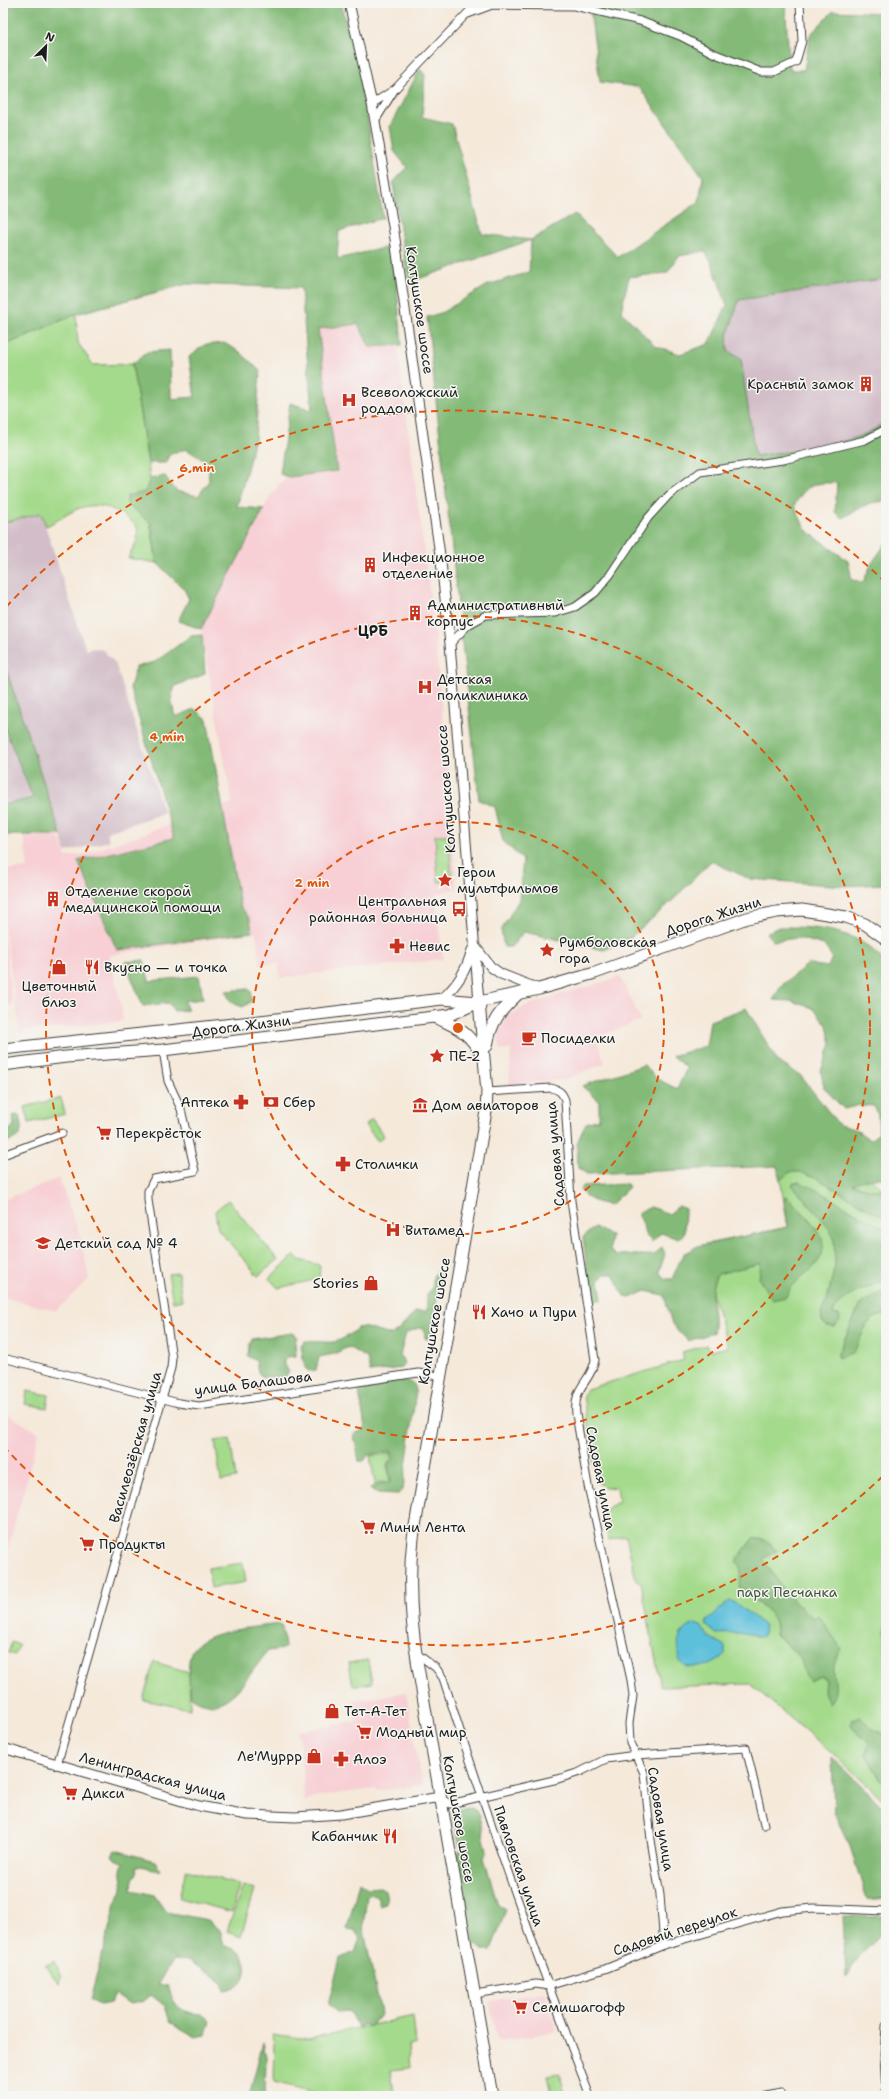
<svg xmlns="http://www.w3.org/2000/svg" width="889" height="2099" viewBox="0 0 889 2099" font-family="'Shantell Sans',sans-serif">
	<rect width="100%" height="100%" fill="#f6f6f2"/>
	<filter id="ink" filterUnits="userSpaceOnUse"><feTurbulence type="fractalNoise" baseFrequency=".025" numOctaves="2"/><feDisplacementMap in="SourceGraphic" scale="8" xChannelSelector="R" yChannelSelector="G"/><feConvolveMatrix kernelMatrix="1 2 1 2 8 2 1 2 1" color-interpolation-filters="sRGB"/></filter>
	<filter id="wash" filterUnits="userSpaceOnUse"><feTurbulence type="fractalNoise" baseFrequency=".012" numOctaves="4" result="noise"/><feDisplacementMap in="SourceGraphic" scale="16" xChannelSelector="R" yChannelSelector="G"/><feGaussianBlur stdDeviation="0.9" result="paint"/><feColorMatrix in="noise" values="0 0 0 0 0 0 0 0 0 0 0 0 0 0 0 0 0 1.4 0 .05"/><feComposite in="paint" operator="in"/></filter>
	<g filter="url(#wash)">
		<rect width="100%" height="100%" fill="#f5e9da"/>
		<g fill="#f7cfd4">
			<polygon points="394,320 435,634 457,888 435,895 443,959 280,978 278,963 260,965 256,932 109,955 120,998 123,1021 20,1032 3,920 3,870 28,868 24,837 59,836 66,857 85,854 232,803 201,629 270,497 280,483 289,477 337,471 318,329"/>
			<polygon points="3,930 13,1005 3,1006"/>
			<polygon points="620,977 641,1020 596,1038 605,1063 564,1080 509,1085 511,1049 500,1051 498,1037 499,1030 507,1018 523,1007 555,996"/>
			<polygon points="59,1178 81,1239 89,1279 56,1311 3,1297 3,1247 5,1240 3,1234 3,1200"/>
			<polygon points="3,1412 39,1433 3,1568"/>
			<polygon points="406,1692 422,1785 379,1791 375,1789 313,1797 304,1802 303,1767 298,1731 356,1722 353,1701"/>
			<polygon points="544,1992 557,2031 497,2042 489,2001"/>
		</g>
		<g fill="#d2bdc8">
			<polygon points="883,279 886,280 886,421 878,428 856,439 755,456 741,359 728,351 727,337 739,300"/>
			<polygon points="41,513 86,650 94,648 103,650 115,663 164,813 107,832 109,841 65,852 61,835 33,798 3,805 3,523"/>
		</g>
		<g fill="#a4da8b" stroke="#607b54">
			<path d="M76 314 78 343 93 365 132 364 148 463 150 479 145 492 157 563 128 558 137 541 138 528C122 510 99 499 75 510 65 515 56 522 46 526L41 513 3 523V346Z"/>
			<polygon points="435,835 449,835 452,881 438,882"/>
			<polygon points="61,1098 65,1114 29,1123 25,1107"/>
			<polygon points="372,1119 384,1136 378,1141 365,1125"/>
			<polygon points="843,1154 886,1192 886,1802 819,1742 750,1684 661,1687 641,1582 636,1580 626,1536 609,1540 603,1515 608,1508 619,1501 617,1488 605,1487 597,1482 583,1396 587,1389 684,1360 682,1352 707,1345 710,1351 728,1347 698,1246 788,1227 778,1166"/>
			<polygon points="228,1200 278,1260 258,1276 218,1229 215,1211"/>
			<polygon points="295,1255 299,1260 320,1265 319,1279 278,1288 269,1278"/>
			<polygon points="178,1273 182,1300 173,1302 168,1274"/>
			<polygon points="27,1391 49,1395 47,1408 25,1404"/>
			<polygon points="230,1439 236,1478 221,1481 215,1441"/>
			<polygon points="391,1453 391,1459 387,1465 390,1481 375,1483 370,1456"/>
			<polygon points="243,1563 246,1582 211,1588 208,1568"/>
			<polygon points="12,1642 19,1645 15,1655 8,1653"/>
			<polygon points="368,1660 372,1683 353,1686 349,1663"/>
			<polygon points="154,1662 189,1672 190,1709 143,1700"/>
			<polygon points="186,1870 239,1884 232,1912 179,1898"/>
			<polygon points="243,1886 255,1889 241,1936 227,1931"/>
			<polygon points="55,1961 61,1977 59,1983 45,1966"/>
			<polygon points="413,2016 416,2044 408,2045 410,2068 391,2070 394,2094 370,2096 328,2096 274,2082 275,2044 272,2034 308,2039"/>
			<polygon points="560,2073 564,2091 551,2094 547,2075"/>
		</g>
		<g fill="#83ba77" stroke="#506b4a" fill-rule="evenodd">
			<polygon points="3,3 340,3 358,59 383,218 339,231 337,259 388,247 396,279 402,345 370,347 358,324 318,329 337,471 289,477 280,474 290,403 312,410 301,288 187,284 76,314 3,346"/>
			<path d="M589 3H785L790 70H804L810 35 833 11 886 13V280L883 279 739 300 727 337 728 351 741 359 755 456C794 450 856 447 886 421V501L870 503 842 518 835 512 837 483C813 482 806 485 794 506L806 530 848 561 852 580 863 582 872 563 886 543V877L883 884 844 886 750 879 711 861 672 901 631 937 604 950 524 932 511 947H504L501 930 519 900 523 860 503 841 495 807 479 800 427 317 441 313 488 285 529 272 531 240 418 279 411 283 406 268 393 183 407 167 394 151 390 126 420 69 425 75 422 117 452 124 482 234 531 240 575 214 618 257 699 202 703 177 639 87 600 82ZM704 251 711 261 727 305 709 344 680 354 655 346 621 311 629 277 667 273 679 256Z"/>
			<polygon points="224,343 240,352 260,371 255,439 237,507 264,509 201,629 178,621 189,599 184,589 157,563 151,523 127,504 127,496 145,492 150,479 165,476 176,491 198,496 209,481 208,463 186,449 170,454 165,463 148,463 132,364 147,352 170,350 171,399 195,397 189,357 204,345"/>
			<polygon points="202,635 205,674 175,686 171,699 175,717 195,709 207,719 240,906 250,919 252,932 117,950 78,861 174,838 130,688 136,667 155,662 191,636"/>
			<polygon points="3,661 11,684 61,835 3,835 3,805 33,798 3,724"/>
			<path d="M779 927C820 927 860 929 886 964V1178H870L852 1184 873 1190H886V1218L865 1207 815 1177 800 1172H790L780 1180 777 1166 587 1174 578 1168 577 1143 586 1123 599 1119V1101L582 1086 644 1065 657 1079 677 1089 687 1068 672 1056 706 1046 710 1021 746 1008 778 1062 800 1075 839 1125 855 1129 870 1140 879 1133 878 1115 874 1106 860 1105 844 1109 824 1088 821 1071 831 1044 827 1025 813 1008 791 1001 773 1000 781 986 808 964 828 967 832 957 824 945 798 938 773 941 766 933Z"/>
			<polygon points="144,960 149,981 199,976 203,999 184,1001 188,1010 174,1011 169,1003 143,1006 125,962"/>
			<polygon points="248,989 251,991 252,1001 243,1007 232,1003 226,993 226,991"/>
			<path d="M15 1115 19 1116C24 1135 21 1137 3 1143V1131L10 1130 14 1125 13 1116Z"/>
			<path d="M799 1182C830 1194 856 1216 886 1229V1279L849 1296 834 1308 833 1314 839 1315 840 1319 835 1327 826 1326 822 1321 821 1312 827 1300 835 1265 834 1238 827 1225 792 1185 793 1183Z"/>
			<path d="M627 1184 629 1187 611 1205C600 1204 587 1200 580 1190L582 1186Z"/>
			<path d="M786 1195C807 1219 844 1243 808 1272 799 1279 790 1286 786 1297L772 1300 759 1279 761 1263 718 1274C705 1291 718 1313 713 1333L688 1341 672 1324 664 1295 645 1291 630 1298 624 1296 613 1274H604L599 1281 602 1299 596 1301 590 1296 583 1237 595 1227 611 1236 610 1250 615 1256C628 1253 641 1256 654 1255L662 1247 665 1254 659 1272 665 1279H672L683 1254 698 1246 788 1227 784 1200Z"/>
			<polygon points="679,1206 685,1209 684,1233 679,1239 661,1233 652,1242 645,1235 643,1224 638,1213 651,1207 669,1214"/>
			<path d="M437 1272 441 1278 429 1340 425 1338 424 1329 418 1328 406 1333 400 1355 405 1364 402 1368 370 1372 367 1358 348 1347 334 1354 319 1357 316 1370 309 1371 305 1368 301 1346 305 1341C312 1341 330 1343 333 1342 341 1341 352 1334 357 1328L363 1327 391 1335 400 1329 415 1312 427 1311V1295L433 1286V1276Z"/>
			<polygon points="886,1290 886,1314 874,1318 867,1324 854,1352 838,1358 837,1356 861,1303"/>
			<polygon points="292,1333 297,1337 295,1342 296,1356 287,1357 283,1362 289,1372 285,1377 262,1377 258,1372 256,1361 248,1356 249,1345 252,1339"/>
			<polygon points="403,1380 414,1384 416,1390 403,1490 398,1494 378,1493 370,1489 374,1485 391,1482 388,1465 393,1459 391,1451 368,1455 364,1461 359,1461 354,1435 356,1433 362,1431 365,1427 359,1391 363,1386"/>
			<path d="M753 1538 765 1540 777 1551 763 1559C776 1581 793 1602 813 1618L818 1615 841 1648C839 1654 835 1660 834 1666 833 1679 840 1692 829 1703L824 1692 825 1678 820 1676 810 1681 806 1677 800 1657 775 1634C779 1615 763 1607 751 1598 746 1595 743 1590 739 1587 742 1578 743 1569 736 1561Z"/>
			<path d="M279 1624 282 1626 285 1647 283 1649 268 1651C247 1675 227 1722 191 1697 190 1686 187 1666 190 1656 196 1629 256 1628 279 1624Z"/>
			<polygon points="859,1717 876,1731 886,1735 886,1784 882,1782 866,1755 869,1742 860,1736 851,1725 853,1719"/>
			<polygon points="832,1758 886,1810 886,1898 867,1900 848,1840 834,1811"/>
			<polygon points="471,1808 478,1812 487,1851 484,1858 498,1905 506,1910 491,1950 483,1950 474,1943 457,1855 461,1850 451,1813 453,1810"/>
			<path d="M115 1850 155 1861 161 1870C150 1872 147 1865 136 1866L137 1873 133 1879 132 1890 154 1895 166 1912 208 1920 220 1930 224 1945 242 1953C249 1971 246 1988 224 1991L222 1982 189 1961 174 1960 157 1985 168 1986C175 2008 180 2012 202 2014L210 2021 206 2035 196 2037 170 2022 165 2006 151 1995 144 2001 131 2004 115 1994 110 2003 100 2005 90 2000 114 1910C114 1901 120 1896 122 1888 124 1878 117 1875 124 1863L115 1859 112 1855Z"/>
			<polygon points="359,1882 367,1888 380,1887 385,1890 387,1899 385,1904 380,1906 377,1897 371,1894 367,1896 363,1926 381,2014 370,2027 363,2024 358,2028 349,2011 337,2012 328,2005 340,1959 354,1952 360,1938 354,1930 347,1929"/>
			<polygon points="843,1915 866,1917 886,1916 886,1934 882,1933 861,1954 846,1978"/>
			<polygon points="263,2042 266,2057 265,2096 249,2096"/>
		</g>
		<g fill="#5dc0db" stroke="#3c6e7c">
			<polygon points="729,1601 734,1602 764,1625 763,1636 758,1637 745,1633 716,1634 706,1625 707,1621"/>
			<path d="M695 1624 701 1626 709 1637 725 1646V1654C717 1663 690 1675 680 1661 678 1658 678 1653 678 1649 678 1636 682 1628 695 1624Z"/>
		</g>
	</g>
	<g filter="url(#ink)">
		<g fill="none" stroke-linecap="round" stroke-linejoin="round">
			<g stroke="#3d3b38" stroke-width="9">
				<g id="minor">
					<polyline points="468,14 492,5 574,6 640,21 680,36 713,53 761,72 774,72 796,62 802,41 800,3"/>
					<polyline points="395,89 477,3"/>
					<polyline points="372,104 395,89 375,121"/>
					<polyline points="450,644 468,625 486,615 555,613 575,607 595,593 610,575 648,518 669,495 700,472 783,460 865,440 886,429"/>
					<path d="M487 1092 551 1088C559 1090 562 1092 565 1100L571 1201 595 1360C591 1383 573 1385 576 1414L588 1486 631 1680 633 1696 629 1723 630 1743 644 1773 651 1840 660 1895 664 1945"/>
					<polyline points="3,1155 62,1133"/>
					<polyline points="3,1358 179,1403 199,1406 418,1373 439,1376"/>
					<path d="M416 1653 436 1668 443 1678C488 1819 537 1958 590 2096"/>
					<polyline points="57,1765 171,1368 172,1358 148,1200 148,1191 154,1179 195,1171 181,1109 168,1081 163,1050"/>
					<polyline points="440,1798 450,1804 558,1779 580,1772 606,1759 636,1755 746,1748 764,1825"/>
					<polyline points="475,1994 536,1984 548,1986 605,1969 664,1945 782,1911 814,1908 886,1911"/>
					<polyline points="886,2026 884,2057 886,2092"/>
					<polyline points="767,2096 781,2093"/>
				</g>
			</g>
			<g stroke="#3d3b38" stroke-width="11">
				<g id="tertiary">
					<polyline points="349,3 372,104 394,232 441,562 450,644 479,1002"/>
					<polyline points="474,945 491,967 501,974 539,989"/>
					<path d="M442 999C458 984 466 971 472 950"/>
					<polyline points="3,1748 199,1806 247,1815 295,1817 341,1814 440,1797"/>
				</g>
			</g>
			<g stroke="#3d3b38" stroke-width="13">
				<g id="secondary">
					<path d="M479 1002 487 1092 486 1111 413 1538C408 1581 411 1624 418 1667L492 2096"/>
					<path d="M436 1018C461 1028 469 1034 483 1056"/>
					<path d="M487 1046C491 1021 500 1011 518 994"/>
					<polyline points="3,1049 252,1022 442,999 478,1002"/>
					<polyline points="3,1065 66,1057 163,1050 450,1015 479,1002 539,989 595,973 747,918 777,912 802,910 846,917 865,924 886,939"/>
				</g>
			</g>
			<use href="#minor" stroke="#fff" stroke-width="7"/>
			<use href="#tertiary" stroke="#fff" stroke-width="9"/>
			<use href="#secondary" stroke="#fff" stroke-width="11"/>
		</g>
	</g>
	<g fill="none" stroke="#de560d" stroke-width="2" stroke-dasharray="7 5">
		<circle cx="458" cy="1028" r="206"/>
		<circle cx="458" cy="1028" r="412"/>
		<path d="M883 1476A618 618 0 0 1 6 1449M6 607A618 618 0 0 1 883 580"/>
	</g>
	<defs>
		<g id="building-bare" transform="scale(1.2)"><path d="M-4-6H4V6H1V3H-1V6H-4ZM-2.5-4.3h1.7v1.8h-1.7ZM.8-4.3h1.7v1.8H.8ZM-2.5-1h1.7V.8h-1.7ZM.8-1h1.7V.8H.8Z" fill="#c8321e" stroke="#f6f6f2" stroke-width="2.5" paint-order="stroke"/></g>
		<g id="hospital-bare" transform="scale(1.2)"><path d="M-5-5h3v3.5h4V-5h3V5h-3V1.5h-4V5h-3Z" fill="#c8321e" stroke="#f6f6f2" stroke-width="2.5" paint-order="stroke"/></g>
		<g id="sight-bare" transform="scale(1.2)"><path d="M0-6L1.8-2.2L6-1.7L2.9 1.2L3.7 5.4L0 3.3L-3.7 5.4L-2.9 1.2L-6-1.7L-1.8-2.2Z" fill="#c8321e" stroke="#f6f6f2" stroke-width="2.5" paint-order="stroke"/></g>
		<g id="bus-bare" transform="scale(1.2)"><path d="M-5-6H5V4H4V6H2V4H-2V6H-4V4H-5ZM-3.5-4V0h7V-4ZM-3.5 1.2v1.5H-2V1.2ZM2 1.2v1.5H3.5V1.2Z" fill="#c8321e" stroke="#f6f6f2" stroke-width="2.5" paint-order="stroke"/></g>
		<g id="pharmacy-bare" transform="scale(1.2)"><path d="M-2-6h4v4h4v4h-4v4h-4v-4h-4v-4h4Z" fill="#c8321e" stroke="#f6f6f2" stroke-width="2.5" paint-order="stroke"/></g>
		<g id="shop-bare" transform="scale(1.2)"><path d="M-5-2.5h2.3a2.7 3.5 0 0 1 5.4 0H5L5.5 6h-11ZM-1.5-2.5h3a1.5 2.3 0 0 0-3 0Z" fill="#c8321e" stroke="#f6f6f2" stroke-width="2.5" paint-order="stroke"/></g>
		<g id="restaurant-bare" transform="scale(1.2)"><path d="M-5-6h1v4h1v-4h1v4h1v-4h1v5L-1.5 .5V6h-2V.5L-5-1ZM5-6V6H3V1.5H1.5Q1.5-4 5-6Z" fill="#c8321e" stroke="#f6f6f2" stroke-width="2.5" paint-order="stroke"/></g>
		<g id="cafe-bare" transform="scale(1.2)"><path d="M-5.5-4.5H6V0H3Q3 3.5 0 3.5H-2.5Q-5.5 3.5-5.5 0ZM3-3.2v2h1.7v-2ZM-6 4.5H4V6H-6Z" fill="#c8321e" stroke="#f6f6f2" stroke-width="2.5" paint-order="stroke"/></g>
		<g id="bank-bare" transform="scale(1.2)"><path d="M-6-4H6V4H-6ZM0-2.3a2.3 2.3 0 1 0 0 4.6a2.3 2.3 0 1 0 0-4.6Z" fill="#c8321e" stroke="#f6f6f2" stroke-width="2.5" paint-order="stroke"/></g>
		<g id="museum-bare" transform="scale(1.2)"><path d="M0-6L6-3V-2H-6V-3ZM-5-1h2V3h-2ZM-1-1h2V3h-2ZM3-1h2V3H3ZM-6 4H6V6H-6Z" fill="#c8321e" stroke="#f6f6f2" stroke-width="2.5" paint-order="stroke"/></g>
		<g id="supermarket-bare" transform="scale(1.2)"><path d="M-6-5.5h2.5l.6 2H6L4.5 2H-2.5L-4.4-4H-6ZM-1.5 3.2a1.3 1.3 0 1 0 .1 0ZM3 3.2a1.3 1.3 0 1 0 .1 0Z" fill="#c8321e" stroke="#f6f6f2" stroke-width="2.5" paint-order="stroke"/></g>
		<g id="school-bare" transform="scale(1.2)"><path d="M0-5L7-2L0 1L-7-2ZM-4 1L0 2.5L4 1V4Q0 6-4 4Z" fill="#c8321e" stroke="#f6f6f2" stroke-width="2.5" paint-order="stroke"/></g>
	</defs>
	<g fill-rule="evenodd">
		<use href="#building-bare" x="866" y="384"/>
		<use href="#hospital-bare" x="349" y="400"/>
		<use href="#building-bare" x="370" y="565"/>
		<use href="#building-bare" x="415" y="613"/>
		<use href="#hospital-bare" x="425" y="687"/>
		<use href="#sight-bare" x="445" y="880"/>
		<use href="#building-bare" x="53" y="899"/>
		<use href="#bus-bare" x="459" y="909"/>
		<use href="#pharmacy-bare" x="397" y="946"/>
		<use href="#sight-bare" x="547" y="950"/>
		<use href="#shop-bare" x="59" y="967"/>
		<use href="#restaurant-bare" x="92" y="967"/>
		<use href="#cafe-bare" x="529" y="1038"/>
		<use href="#sight-bare" x="437" y="1056"/>
		<use href="#pharmacy-bare" x="241" y="1102"/>
		<use href="#bank-bare" x="271" y="1102"/>
		<use href="#museum-bare" x="420" y="1105"/>
		<use href="#supermarket-bare" x="104" y="1133"/>
		<use href="#pharmacy-bare" x="343" y="1164"/>
		<use href="#hospital-bare" x="393" y="1230"/>
		<use href="#school-bare" x="43" y="1243"/>
		<use href="#shop-bare" x="371" y="1283"/>
		<use href="#restaurant-bare" x="479" y="1312"/>
		<use href="#supermarket-bare" x="368" y="1527"/>
		<use href="#supermarket-bare" x="87" y="1544"/>
		<use href="#shop-bare" x="332" y="1711"/>
		<use href="#supermarket-bare" x="364" y="1732"/>
		<use href="#shop-bare" x="314" y="1756"/>
		<use href="#pharmacy-bare" x="341" y="1759"/>
		<use href="#supermarket-bare" x="70" y="1793"/>
		<use href="#restaurant-bare" x="390" y="1836"/>
		<use href="#supermarket-bare" x="520" y="2007"/>
	</g>
	<g text-anchor="middle" stroke-width="3" stroke-linejoin="round" paint-order="stroke">
		<g font-size="14" fill="#1c1c1c" stroke="#f6f6f2">
			<text transform="translate(420 310) rotate(82)" y="5">Колтушское шоссе</text>
			<text transform="translate(446 789) rotate(-94)" y="5">Колтушское шоссе</text>
			<text transform="translate(713 916) rotate(-18)" y="5">Дорога Жизни</text>
			<text transform="translate(241 1026) rotate(-7)" y="5">Дорога Жизни</text>
			<text transform="translate(555 1154) rotate(-95)" y="5">Садовая улица</text>
			<text transform="translate(434 1321) rotate(-80)" y="5">Колтушское шоссе</text>
			<text transform="translate(253 1383) rotate(-7)" y="5">улица Балашова</text>
			<text transform="translate(135 1447) rotate(-74)" y="5">Василеозёрская улица</text>
			<text transform="translate(601 1478) rotate(79)" y="5">Садовая улица</text>
			<text transform="translate(153 1776) rotate(15)" y="5">Ленинградская улица</text>
			<text transform="translate(459 1819) rotate(80)" y="5">Колтушское шоссе</text>
			<text transform="translate(661 1819) rotate(81)" y="5">Садовая улица</text>
			<text transform="translate(519 1866) rotate(71)" y="5">Павловская улица</text>
			<text transform="translate(675 1931) rotate(-18)" y="5">Садовый переулок</text>
		</g>
		<g font-size="14" fill="#1c1c1c" stroke="#f6f6f2" text-anchor="start">
			<text x="854" y="389" text-anchor="end">Красный замок</text>
			<text x="361" y="397">Всеволожский<tspan x="361" dy="16">роддом</tspan></text>
			<text x="382" y="562">Инфекционное<tspan x="382" dy="16">отделение</tspan></text>
			<text x="427" y="610">Административный<tspan x="427" dy="16">корпус</tspan></text>
			<text x="437" y="684">Детская<tspan x="437" dy="16">поликлиника</tspan></text>
			<text x="457" y="877">Герои<tspan x="457" dy="16">мультфильмов</tspan></text>
			<text x="65" y="896">Отделение скорой<tspan x="65" dy="16">медицинской помощи</tspan></text>
			<text x="447" y="906" text-anchor="end">Центральная<tspan x="447" dy="16">районная больница</tspan></text>
			<text x="559" y="947">Румболовская<tspan x="559" dy="16">гора</tspan></text>
			<text x="409" y="951">Невис</text>
			<text x="104" y="972">Вкусно — и точка</text>
			<text x="59" y="991" text-anchor="middle">Цветочный<tspan x="59" dy="16">блюз</tspan></text>
			<text x="541" y="1043">Посиделки</text>
			<text x="449" y="1061">ПЕ-2</text>
			<text x="229" y="1107" text-anchor="end">Аптека</text>
			<text x="283" y="1107">Сбер</text>
			<text x="432" y="1110">Дом авиаторов</text>
			<text x="116" y="1138">Перекрёсток</text>
			<text x="355" y="1169">Столички</text>
			<text x="405" y="1235">Витамед</text>
			<text x="55" y="1248">Детский сад № 4</text>
			<text x="359" y="1288" text-anchor="end">Stories</text>
			<text x="491" y="1317">Хачо и Пури</text>
			<text x="380" y="1532">Мини Лента</text>
			<text x="99" y="1549">Продукты</text>
			<text x="344" y="1716">Тет-А-Тет</text>
			<text x="376" y="1737">Модный мир</text>
			<text x="302" y="1761" text-anchor="end">Ле'Муррр</text>
			<text x="353" y="1764">Алоэ</text>
			<text x="82" y="1798">Дикси</text>
			<text x="378" y="1841" text-anchor="end">Кабанчик</text>
			<text x="532" y="2012">Семишагофф</text>
		</g>
		<g font-size="14" fill="#45553d" stroke="#f6f6f2">
			<text x="787" y="1597">парк Песчанка</text>
		</g>
		<g font-size="15" font-weight="bold" fill="#1c1c1c" stroke="#f6f6f2">
			<text x="373" y="636">ЦРБ</text>
		</g>
	</g>
	<circle cx="458" cy="1028" r="6" fill="#de560d" stroke="#f6f6f2" stroke-width="2"/>
	<g font-size="12" text-anchor="middle" font-weight="bold" fill="#de560d" stroke="#f6f6f2" stroke-width="3" stroke-linejoin="round" paint-order="stroke">
		<text x="197" y="472">6 min</text>
		<text x="167" y="741">4 min</text>
		<text x="312" y="887">2 min</text>
	</g>
	<rect width="889" height="2099" fill="none" stroke="#f6f6f2" stroke-width="16"/>
	<g transform="translate(46 46) rotate(24)" stroke="#f6f6f2" stroke-width="3" paint-order="stroke">
	<path d="M0-3L7 15L0 10L-7 15Z" fill="#1c1c1c"/>
	<text y="-6" font-size="11" font-weight="bold" text-anchor="middle" fill="#1c1c1c">N</text>
	</g>
</svg>
